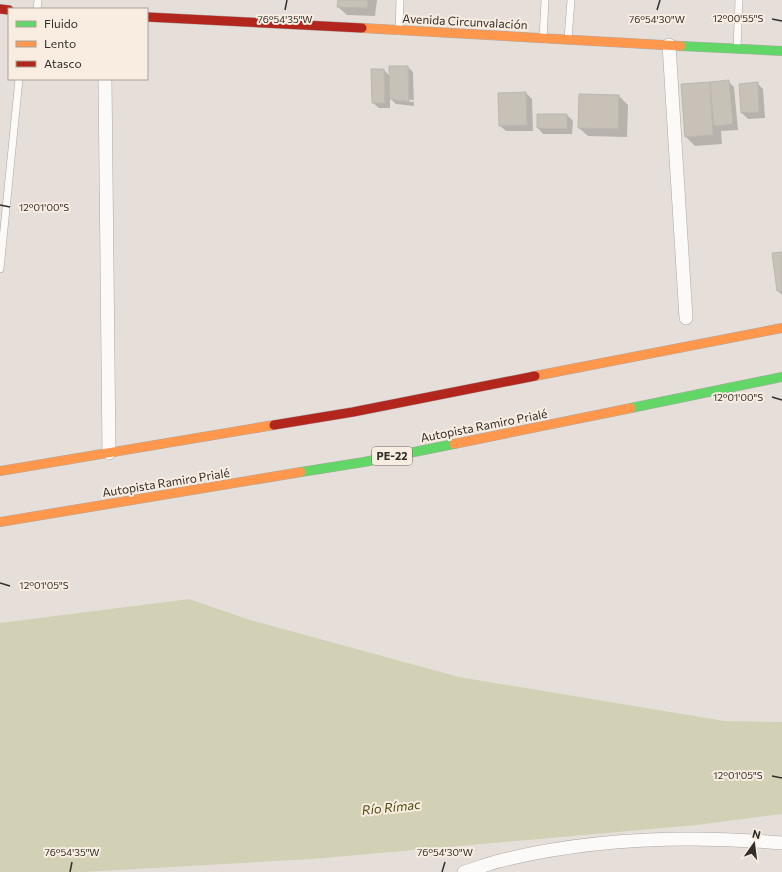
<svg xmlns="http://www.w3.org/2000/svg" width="782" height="872" viewBox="0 0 782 872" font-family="Commissioner,sans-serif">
	<rect width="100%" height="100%" fill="#e6dfd9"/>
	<polygon fill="#d3d1b5" points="189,599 250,620 459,677 725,721 782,722 782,814 697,825 313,859 83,872 0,872 0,623"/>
	<g fill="#0003" fill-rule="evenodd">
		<polygon points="339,0 377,0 375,16 347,15 338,7"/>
		<path d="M408 67 413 72 414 106 396 104 390 98V108H379L373 103 384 70 390 76ZM395 98 414 100V102L395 100Z"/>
		<polygon points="729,82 734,87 738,130 721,131 722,144 695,146 686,137 683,85 709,83 712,85"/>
		<polygon points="757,83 763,89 765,118 748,119 742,113 740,85"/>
		<polygon points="526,93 532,99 533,131 506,131 500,126"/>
		<polygon points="619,96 628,105 627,137 588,136 579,128"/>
		<polygon points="538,115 567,115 573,121 572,134 543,134 538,128"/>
		<polygon points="782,253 782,295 778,291"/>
	</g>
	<g fill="#c7c1b7" stroke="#bcb7b2">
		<polygon points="338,0 368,0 367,8 337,7"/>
		<polygon points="389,66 408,66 409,101 390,99"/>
		<polygon points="371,69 384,69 385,103 372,103"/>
		<polygon points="729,80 733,124 714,126 710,82"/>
		<polygon points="710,82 713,135 685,137 681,84"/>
		<polygon points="758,82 759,112 741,113 739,84"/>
		<polygon points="526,92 527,125 499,126 498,93"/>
		<polygon points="579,94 619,95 618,129 578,128"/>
		<polygon points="537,114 567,114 567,129 537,128"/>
		<polygon points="782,252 782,291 777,291 772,253"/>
	</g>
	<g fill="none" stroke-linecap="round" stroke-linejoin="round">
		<g stroke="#ada7a3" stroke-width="8">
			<g id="lane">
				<polyline points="37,9 38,0"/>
				<polyline points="399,31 400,0"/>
				<polyline points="543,38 545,0"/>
				<polyline points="568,39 571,0"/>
				<polyline points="737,48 739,0"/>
				<polyline points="0,269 19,79"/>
			</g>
		</g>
		<g stroke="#ada7a3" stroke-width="14">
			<g id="street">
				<polyline points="669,45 686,318"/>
				<polyline points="105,79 109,453"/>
				<path d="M464 872C476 869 487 864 499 861 591 838 688 835 782 843"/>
			</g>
		</g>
		<g stroke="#ada7a3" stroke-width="10">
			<g id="fast">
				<polyline points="681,46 782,51"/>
				<polyline points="631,408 782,377"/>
				<polyline points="301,472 364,462 454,444"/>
			</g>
		</g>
		<g stroke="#ada7a3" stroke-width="10">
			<g id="slow">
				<polyline points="362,28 681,46"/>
				<polyline points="535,376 782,328"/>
				<polyline points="454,444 631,408"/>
				<polyline points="0,471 274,425"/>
				<polyline points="0,522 301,472"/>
			</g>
		</g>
		<g stroke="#ada7a3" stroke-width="10">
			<g id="jam">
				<polyline points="0,9 9,10"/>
				<polyline points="147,17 362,28"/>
				<polyline points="274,425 353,412 535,376"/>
			</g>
		</g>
		<use href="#lane" stroke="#fbfaf9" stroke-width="7"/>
		<use href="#street" stroke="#fbfaf9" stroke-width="13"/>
		<use href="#fast" stroke="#63d668" stroke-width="9"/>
		<use href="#slow" stroke="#ff974d" stroke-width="9"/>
		<use href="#jam" stroke="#b3261e" stroke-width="9"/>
	</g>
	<path fill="none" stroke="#322e2a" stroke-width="1.5" d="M285 10 287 0M657 10 660 0M772 19 782 21M0 205 10 207M772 397 782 400M0 583 10 586M772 776 782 778M70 872 72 862M442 872 445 862"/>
	<g text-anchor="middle" stroke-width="4" stroke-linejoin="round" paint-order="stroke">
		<rect fill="#f9ede1" stroke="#6e6761" stroke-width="1" x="372" y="447" width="40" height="18" rx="3"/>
		<g font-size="11" font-weight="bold" fill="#322e2a">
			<text x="392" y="460">PE-22</text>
		</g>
		<g font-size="12" fill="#322e2a" stroke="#f9ede1">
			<text transform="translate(465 22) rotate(3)" y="4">Avenida Circunvalación</text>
			<text transform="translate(484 426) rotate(-11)" y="4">Autopista Ramiro Prialé</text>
			<text transform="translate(166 483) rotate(-9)" y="4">Autopista Ramiro Prialé</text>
		</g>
		<g font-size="13" font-style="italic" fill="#4e4b0c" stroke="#f9ede1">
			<text transform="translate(391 807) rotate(-6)" y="5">Río Rímac</text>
		</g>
	</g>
	<g font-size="10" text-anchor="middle" fill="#322e2a" stroke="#f9ede1" stroke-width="4" stroke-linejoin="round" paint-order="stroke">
		<text x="738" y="22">12°00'55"S</text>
		<text x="285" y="23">76°54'35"W</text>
		<text x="657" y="23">76°54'30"W</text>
		<text x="44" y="211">12°01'00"S</text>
		<text x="738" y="401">12°01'00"S</text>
		<text x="44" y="589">12°01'05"S</text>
		<text x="738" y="779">12°01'05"S</text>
		<text x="72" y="856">76°54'35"W</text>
		<text x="445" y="856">76°54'30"W</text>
	</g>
	<rect x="8" y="8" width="140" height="72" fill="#f9ede1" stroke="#a9a198"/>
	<rect x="16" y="21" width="20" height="6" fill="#63d668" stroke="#a9a198"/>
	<text x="44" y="28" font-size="12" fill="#322e2a">Fluido</text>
	<rect x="16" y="41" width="20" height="6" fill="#ff974d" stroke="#a9a198"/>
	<text x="44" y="48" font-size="12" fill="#322e2a">Lento</text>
	<rect x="16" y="61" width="20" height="6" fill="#b3261e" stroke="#a9a198"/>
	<text x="44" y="68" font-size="12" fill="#322e2a">Atasco</text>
	<g transform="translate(754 844) rotate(14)" stroke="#f9ede1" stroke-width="3" paint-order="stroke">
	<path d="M0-3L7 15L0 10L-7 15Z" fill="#322e2a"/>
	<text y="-6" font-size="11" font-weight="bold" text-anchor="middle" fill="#322e2a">N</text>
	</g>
</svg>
